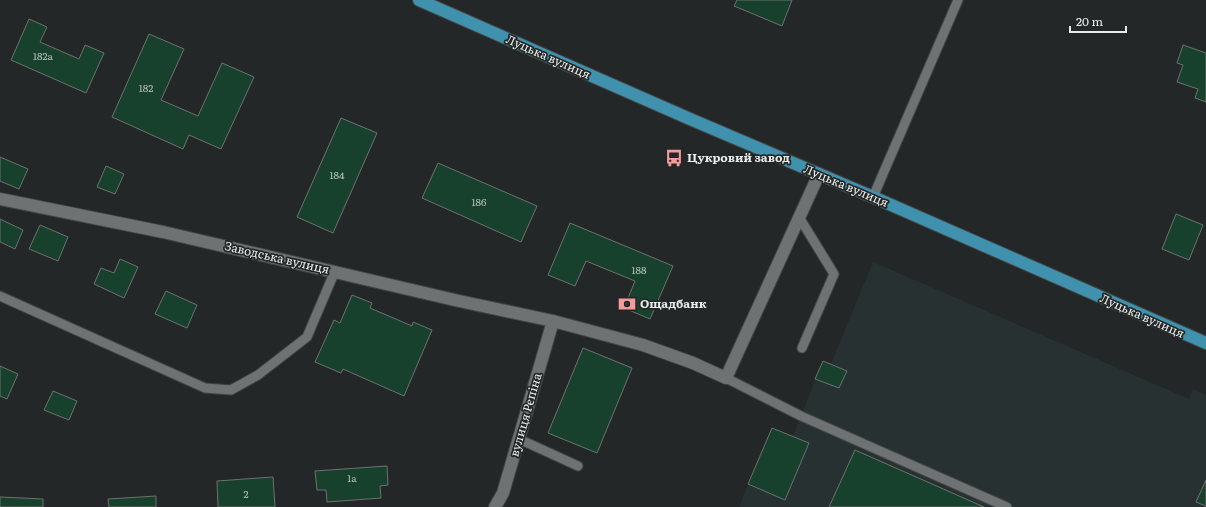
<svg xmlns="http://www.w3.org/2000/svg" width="1206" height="507" viewBox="0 0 1206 507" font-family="Literata,serif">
	<rect width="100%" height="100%" fill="#242727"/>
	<polygon fill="#273131" points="873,262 1189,399 1193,389 1206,395 1206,507 739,507 772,428 793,436 823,361 831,364"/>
	<g fill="#17412c" stroke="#6e716f">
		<polygon points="737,0 792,0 782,26 734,6"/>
		<polygon points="29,19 47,27 40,42 79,59 85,45 104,53 86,93 11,60"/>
		<polygon points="149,34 184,49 161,100 198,116 222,63 254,77 221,149 189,135 183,149 112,117"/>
		<polygon points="1183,45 1206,53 1206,102 1195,98 1198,89 1177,82 1183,65 1177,63"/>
		<polygon points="341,118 377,133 333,233 297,217"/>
		<polygon points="0,157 28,169 19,189 0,181"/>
		<polygon points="438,163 537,206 521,242 422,198"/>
		<polygon points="106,166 124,174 115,194 97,187"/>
		<polygon points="1176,214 1203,225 1189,260 1162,249"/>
		<polygon points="0,219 23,230 15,249 0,242"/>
		<polygon points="570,223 673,266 650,319 624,308 635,281 586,261 575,286 548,275"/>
		<polygon points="40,225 68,237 58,261 29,249"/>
		<polygon points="120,259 138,267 124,298 94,284 101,268 114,273"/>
		<polygon points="166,291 197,305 187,328 155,314"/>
		<polygon points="352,295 372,303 370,308 412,326 413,322 432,330 404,396 343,369 341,373 315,362 334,320 340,323"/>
		<polygon points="583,348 632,368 597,453 548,433"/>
		<polygon points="823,361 847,371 839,388 815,379"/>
		<polygon points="0,366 18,374 7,399 0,396"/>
		<polygon points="53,391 77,401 69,420 44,410"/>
		<polygon points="772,428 809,443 785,500 748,484"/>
		<polygon points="855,450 984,507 829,507"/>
		<polygon points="387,466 388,485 380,486 381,498 327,502 326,490 317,490 315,471"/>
		<polygon points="273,477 275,507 218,507 217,481"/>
		<polygon points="1206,480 1206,506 1196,502"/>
		<polygon points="156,496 156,507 109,507 108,499"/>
		<polygon points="0,497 43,499 43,507 0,507"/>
	</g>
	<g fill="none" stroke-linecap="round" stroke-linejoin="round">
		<g stroke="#424545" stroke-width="11">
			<g id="service">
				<polyline points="873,197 958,0"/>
				<polyline points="799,217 834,274 802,348"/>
				<polyline points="0,296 205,388 231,390 258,375 307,337 335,271"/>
				<polyline points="726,378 801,416 1007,507"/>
				<polyline points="519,439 578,466"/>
			</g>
		</g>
		<g stroke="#424545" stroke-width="14">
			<g id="minor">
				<polyline points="0,199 163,232 459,301 553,321 643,345 693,363 726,378 819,174"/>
				<polyline points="495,507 503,493 553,321"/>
			</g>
		</g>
		<g stroke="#424545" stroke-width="14">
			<polyline id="primary" points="419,0 690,119 873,197 1206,343"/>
		</g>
		<use href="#service" stroke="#6f7272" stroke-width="9"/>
		<use href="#minor" stroke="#6f7272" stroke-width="12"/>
		<use href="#primary" stroke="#4091ad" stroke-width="12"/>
	</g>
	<defs>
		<g id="bus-bare" transform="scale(1.38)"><path d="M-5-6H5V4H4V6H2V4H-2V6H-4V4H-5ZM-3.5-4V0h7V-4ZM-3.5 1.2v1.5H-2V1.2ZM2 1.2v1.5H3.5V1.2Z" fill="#f59b9b" stroke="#242727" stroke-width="2.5" paint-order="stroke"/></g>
		<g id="bank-bare" transform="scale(1.38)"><path d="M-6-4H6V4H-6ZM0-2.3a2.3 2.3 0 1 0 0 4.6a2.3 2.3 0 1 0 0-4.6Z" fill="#f59b9b" stroke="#242727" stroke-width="2.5" paint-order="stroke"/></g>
	</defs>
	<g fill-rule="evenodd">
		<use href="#bus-bare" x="674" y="158"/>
		<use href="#bank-bare" x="627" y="304"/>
	</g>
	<g text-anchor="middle" stroke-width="3.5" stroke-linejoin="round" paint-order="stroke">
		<g font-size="10" fill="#b5c1bc">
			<text x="43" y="60">182а</text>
			<text x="146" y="92">182</text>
			<text x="337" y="179">184</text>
			<text x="479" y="206">186</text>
			<text x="639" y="274">188</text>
			<text x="352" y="482">1а</text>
			<text x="246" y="498">2</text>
		</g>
		<g font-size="12" fill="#eaecec" stroke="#242727">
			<text transform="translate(548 57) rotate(24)" y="4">Луцька вулиця</text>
			<text transform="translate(846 186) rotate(23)" y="4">Луцька вулиця</text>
			<text transform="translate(277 258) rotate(13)" y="4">Заводська вулиця</text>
			<text transform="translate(1142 316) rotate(24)" y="4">Луцька вулиця</text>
			<text transform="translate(526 415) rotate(-74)" y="4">вулиця Рєпіна</text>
		</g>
		<g font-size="12" font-weight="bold" fill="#eaecec" stroke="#242727" text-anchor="start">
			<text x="687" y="162">Цукровий завод</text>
			<text x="640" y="308">Ощадбанк</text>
		</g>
	</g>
	<path d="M1070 26v6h56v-6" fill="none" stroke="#eaecec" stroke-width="2"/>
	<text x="1076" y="26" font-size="12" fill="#eaecec" stroke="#242727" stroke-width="3" paint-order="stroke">20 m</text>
</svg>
